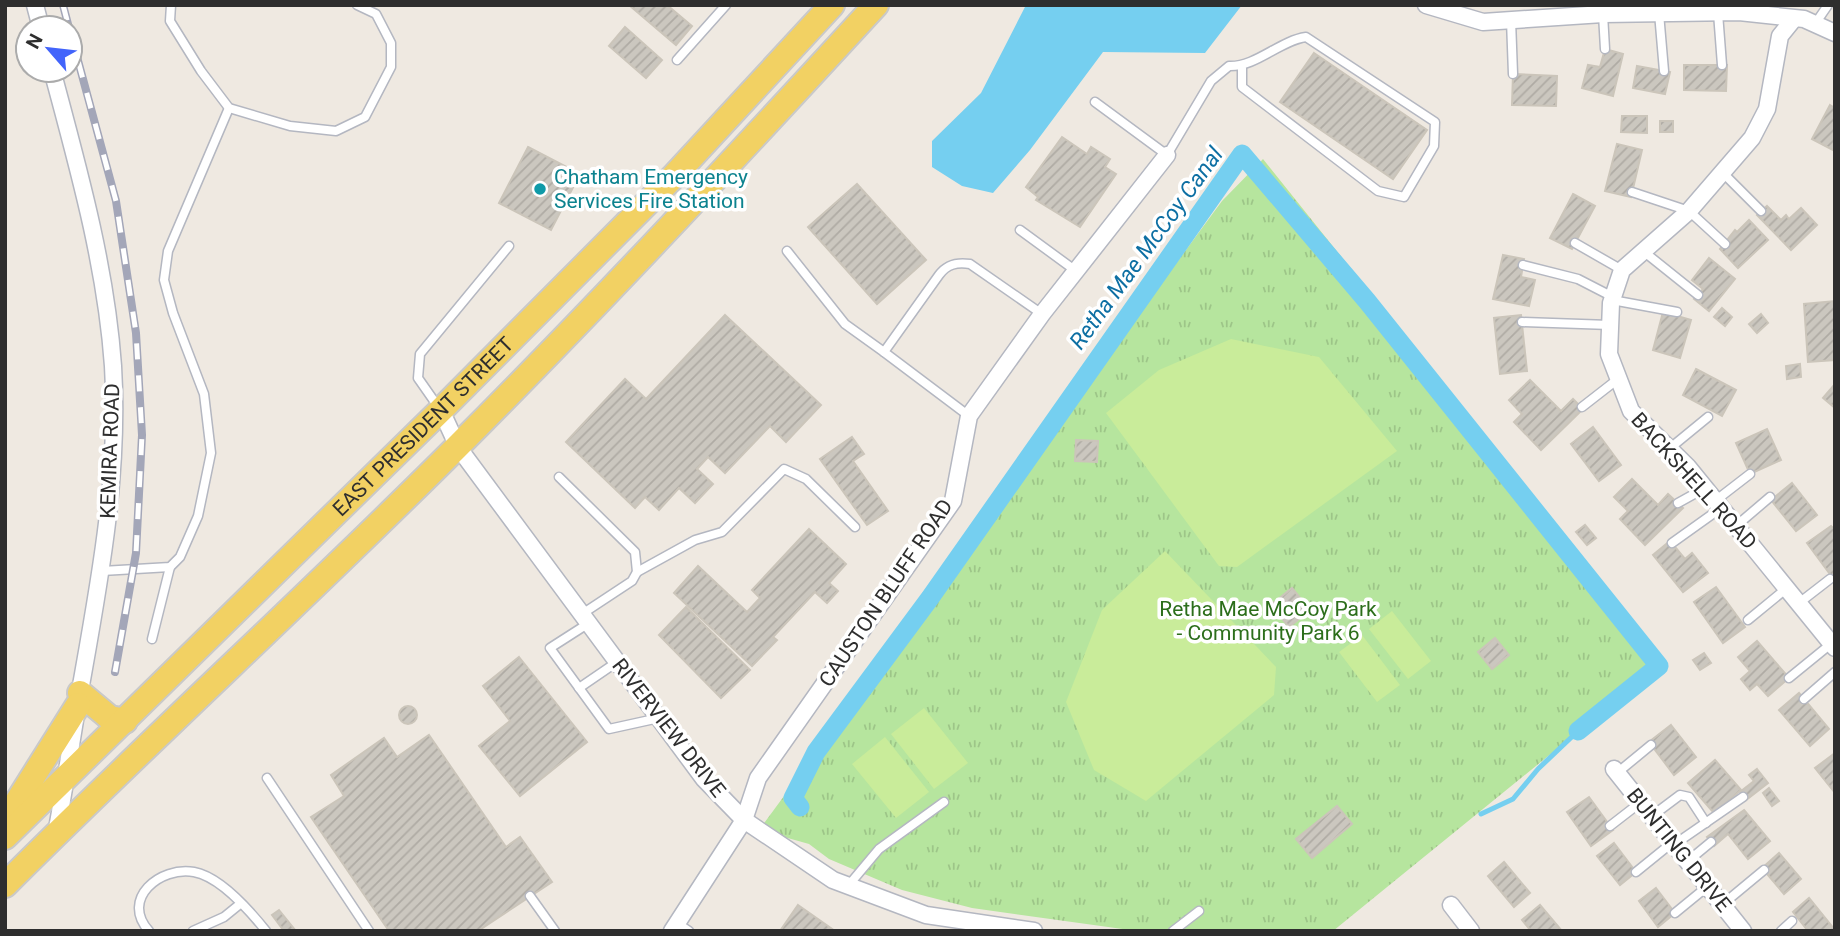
<svg xmlns="http://www.w3.org/2000/svg" width="1840" height="936" viewBox="0 0 1840 936" font-family="Roboto,sans-serif">
	<defs>
		<pattern id="grass-tufts" width="24" height="20" patternUnits="userSpaceOnUse" patternTransform="scale(1.75)"><rect width="24" height="20" fill="#b6e59e"/><path d="M3 7l-1-3M5 7V3M7 7l1-3M15 17l-1-3M17 17v-4M19 17l1-3" fill="none" stroke="#9dc588"/></pattern>
		<pattern id="building-hatch" width="6" height="6" patternUnits="userSpaceOnUse" patternTransform="scale(1.75)"><rect width="6" height="6" fill="#cbc7bf"/><path d="M-1 1l2-2M0 6l6-6M5 7l2-2" fill="none" stroke="#afaba4"/></pattern>
	</defs>
	<rect width="100%" height="100%" fill="#efe9e1"/>
	<polygon fill="url(#grass-tufts)" points="1263,159 1665,661 1333,931 1137,931 972,908 902,890 829,859 809,844 759,830 1222,201"/>
	<g fill="#c9ec9a">
		<polygon points="1231,339 1319,357 1397,451 1237,567 1219,566 1106,413 1159,370"/>
		<polygon points="1165,551 1276,667 1274,695 1146,801 1094,770 1066,702 1102,610"/>
		<polygon points="1392,611 1431,661 1408,679 1369,629"/>
		<polygon points="1362,635 1400,685 1377,702 1339,652"/>
		<polygon points="924,708 968,763 934,789 891,734"/>
		<polygon points="885,737 929,792 896,818 852,764"/>
	</g>
	<polygon fill="#75cff0" points="1026,5 1242,5 1205,53 1103,52 1030,150 993,193 962,186 932,167 932,141 981,93"/>
	<g fill="none" stroke-linecap="round" stroke-linejoin="round">
		<polyline stroke="#75cff0" stroke-width="5" points="1481,814 1513,799 1538,769 1578,731"/>
		<polyline stroke="#75cff0" stroke-width="19" points="800,807 793,798 816,752 930,598 1242,154 1367,301 1659,666 1578,731"/>
	</g>
	<g fill="url(#building-hatch)" stroke="#cbc5ba" stroke-width="2">
		<polygon points="629,5 667,5 692,26 676,45"/>
		<polygon points="625,27 662,60 646,78 609,46"/>
		<polygon points="1605,49 1623,54 1613,96 1582,88 1588,65 1600,67"/>
		<polygon points="1314,53 1427,130 1393,179 1280,102"/>
		<polygon points="1684,65 1727,65 1726,91 1684,90"/>
		<polygon points="1637,66 1670,72 1665,94 1633,88"/>
		<polygon points="1513,74 1557,76 1556,106 1512,105"/>
		<polygon points="1830,105 1835,108 1835,151 1812,139"/>
		<polygon points="1622,116 1647,116 1647,133 1621,132"/>
		<rect x="1660" y="121" width="13" height="11"/>
		<polygon points="1062,137 1087,154 1091,147 1110,159 1105,167 1116,174 1080,227 1036,200 1038,197 1026,187"/>
		<polygon points="1617,144 1642,150 1631,197 1605,191"/>
		<polygon points="528,147 580,174 551,230 499,203"/>
		<polygon points="857,184 926,260 877,304 808,227"/>
		<polygon points="1573,194 1595,206 1572,249 1550,238"/>
		<polygon points="1767,206 1781,220 1786,215 1789,219 1801,208 1817,225 1791,250 1757,215"/>
		<polygon points="1749,220 1768,240 1738,268 1720,249 1735,230 1737,232"/>
		<polygon points="1503,255 1524,259 1521,277 1535,280 1529,306 1493,299"/>
		<polygon points="1709,258 1735,279 1709,311 1694,299 1703,289 1692,280"/>
		<polygon points="1835,301 1835,360 1808,362 1804,304"/>
		<polygon points="1722,308 1732,317 1725,326 1714,317"/>
		<polygon points="1663,312 1691,320 1680,358 1653,350"/>
		<polygon points="1761,314 1768,323 1757,333 1749,324"/>
		<polygon points="725,315 821,405 786,442 770,426 725,473 708,457 697,469 713,484 695,503 679,488 659,510 645,497 635,508 566,442 625,379 646,399"/>
		<polygon points="1521,315 1527,371 1500,374 1494,318"/>
		<polygon points="1800,364 1801,377 1787,379 1786,366"/>
		<polygon points="1696,369 1736,390 1722,416 1683,395"/>
		<polygon points="1530,380 1561,411 1573,399 1583,409 1541,450 1514,422 1522,414 1509,400"/>
		<polygon points="1835,384 1835,408 1823,398"/>
		<polygon points="1593,427 1621,465 1599,481 1571,444"/>
		<polygon points="1767,429 1781,460 1750,474 1736,443"/>
		<polygon points="852,437 864,454 853,461 888,511 867,525 820,459"/>
		<polygon points="1076,440 1098,441 1097,462 1075,461"/>
		<polygon points="1632,479 1658,505 1668,494 1683,508 1645,545 1620,519 1628,511 1614,497"/>
		<polygon points="1792,483 1817,515 1796,531 1771,500"/>
		<polygon points="1585,525 1596,538 1587,545 1576,532"/>
		<polygon points="1831,526 1835,530 1835,575 1832,577 1807,543"/>
		<polygon points="809,529 846,564 829,583 838,591 827,603 815,592 773,637 777,640 752,666 674,593 698,566 747,612 760,598 752,590"/>
		<polygon points="1670,541 1685,559 1692,553 1708,573 1683,592 1653,555"/>
		<polygon points="1716,587 1745,627 1723,643 1694,602"/>
		<polygon points="1292,588 1310,610 1289,627 1271,605"/>
		<polygon points="686,607 750,670 721,698 659,635"/>
		<polygon points="1495,638 1509,655 1492,669 1478,652"/>
		<polygon points="1757,641 1789,678 1768,696 1757,684 1750,690 1741,679 1750,671 1738,657"/>
		<polygon points="1704,653 1711,663 1700,670 1693,660"/>
		<polygon points="519,657 587,742 520,796 479,746 510,721 483,686"/>
		<polygon points="1799,693 1829,729 1810,746 1779,710"/>
		<circle cx="408" cy="715" r="9"/>
		<polygon points="1671,725 1696,757 1674,775 1649,742"/>
		<polygon points="429,735 506,847 520,837 552,882 478,931 389,931 311,817 344,796 331,775 384,738 397,757"/>
		<polygon points="1835,753 1835,793 1815,768"/>
		<polygon points="1715,760 1741,790 1714,813 1688,783"/>
		<polygon points="1757,769 1768,783 1746,800 1740,792 1754,781 1749,775"/>
		<polygon points="1769,788 1779,801 1772,806 1763,793"/>
		<polygon points="1589,797 1613,830 1591,846 1567,812"/>
		<polygon points="1337,806 1352,824 1312,858 1296,839"/>
		<polygon points="1744,810 1770,841 1748,859 1728,834 1714,846 1707,837"/>
		<polygon points="1614,843 1636,872 1620,885 1597,856"/>
		<polygon points="1779,853 1801,879 1784,894 1762,868"/>
		<polygon points="1504,862 1530,893 1514,907 1488,876"/>
		<polygon points="1656,888 1675,913 1658,927 1639,901"/>
		<polygon points="1809,898 1835,930 1835,931 1808,931 1793,912"/>
		<polygon points="798,905 835,931 780,931"/>
		<polygon points="1540,905 1562,931 1531,931 1522,920"/>
		<polygon points="279,910 295,930 294,931 284,931 272,915"/>
	</g>
	<g fill="none" stroke-linecap="round" stroke-linejoin="round">
		<g stroke="#b4b7c1" stroke-width="11">
			<g id="lane">
				<polyline points="171,5 170,21 201,71 229,108 290,126 336,131 365,117 391,67 391,43 376,14 357,5"/>
				<polyline points="1659,13 1664,71"/>
				<polyline points="1718,13 1722,65"/>
				<polyline points="1603,14 1605,49"/>
				<polyline points="1511,20 1513,74"/>
				<polyline points="1815,24 1828,5"/>
				<polyline points="677,60 726,5"/>
				<path d="M1095 102 1167 155 1211 81 1229 66C1256 67 1279 41 1306 37L1435 122 1434 146 1404 197 1378 191 1242 87V67"/>
				<polyline points="1723,173 1761,211"/>
				<polyline points="1632,192 1689,211 1725,244"/>
				<polyline points="1020,230 1076,271"/>
				<polyline points="1575,243 1622,270"/>
				<polyline points="787,251 845,324 884,352"/>
				<polyline points="1643,251 1698,295"/>
				<polyline points="1523,265 1578,279 1613,297"/>
				<polyline points="1612,300 1677,312"/>
				<polyline points="1522,322 1610,325"/>
				<polyline points="1582,407 1618,379"/>
				<polyline points="439,408 418,378 420,354 509,246"/>
				<path d="M969 416 884 352 939 275C947 264 957 262 970 264L1042 314"/>
				<polyline points="1669,449 1708,417"/>
				<polyline points="559,477 635,552 637,572 632,581 582,614"/>
				<polyline points="1715,501 1750,474"/>
				<polyline points="1678,503 1705,488"/>
				<polyline points="1736,526 1770,497"/>
				<polyline points="1672,543 1721,508"/>
				<polyline points="102,571 170,567 180,557 198,516 211,453 204,394 173,313 164,280 168,251 229,108"/>
				<polyline points="637,572 695,540 722,532 784,469 806,479 855,527"/>
				<polyline points="1799,603 1830,579"/>
				<polyline points="1748,620 1787,588"/>
				<polyline points="589,623 550,648 609,729 659,718"/>
				<polyline points="152,639 170,567"/>
				<polyline points="1789,678 1832,643"/>
				<polyline points="579,688 617,662"/>
				<polyline points="1804,699 1835,672"/>
				<polyline points="1617,773 1651,745"/>
				<polyline points="267,778 369,931"/>
				<polyline points="1652,816 1680,795 1689,797 1706,823"/>
				<polyline points="1610,826 1641,802"/>
				<polyline points="1675,844 1743,797"/>
				<polyline points="1688,861 1711,842"/>
				<polyline points="1636,872 1673,842"/>
				<polyline points="848,886 879,849 944,802"/>
				<polyline points="530,896 555,931"/>
				<polyline points="1723,904 1764,870"/>
				<polyline points="1675,913 1708,886"/>
				<polyline points="677,923 689,931"/>
				<path d="M149 931C120 899 160 866 194 872 221 877 250 911 266 931"/>
				<polyline points="193,931 224,917 240,904"/>
				<polyline points="1173,931 1199,911"/>
				<polyline points="1781,931 1792,921"/>
			</g>
		</g>
		<g stroke="#b4b7c1" stroke-width="19">
			<g id="street">
				<polyline points="35,5 41,28"/>
				<polyline points="1426,5 1483,22 1603,14 1739,12 1804,19 1835,33"/>
				<polyline points="1793,20 1780,36 1767,109 1752,138 1689,211 1622,270 1611,303 1609,354 1631,411 1688,467 1835,648"/>
				<path d="M52 70C78 167 106 266 113 366 120 483 97 594 77 708 70 750 64 792 56 834"/>
				<polyline points="441,410 458,447 704,779 744,820 833,880 926,915 1034,931"/>
				<polyline points="1614,769 1743,931"/>
				<polyline points="1451,905 1471,931"/>
				<polyline points="672,931 744,820 758,778 953,501 969,416 1042,314 1167,155"/>
			</g>
		</g>
		<g stroke="#c9c9c9" stroke-width="28">
			<g id="primary">
				<polyline points="80,693 110,718 125,721"/>
				<polyline points="5,821 78,705"/>
				<path id="s1" d="M5 837 441 410 673 177 832 5"/>
				<path d="M5 885C153 737 308 596 456 448 600 304 738 155 876 5"/>
			</g>
		</g>
		<use href="#lane" stroke="#fff" stroke-width="8"/>
		<use href="#street" stroke="#fff" stroke-width="16"/>
		<use href="#primary" stroke="#f2d163" stroke-width="24"/>
		<g stroke="#a3a6b8" stroke-width="8">
			<g id="rail">
				<polyline points="63,5 69,28"/>
				<polyline points="70,31 116,201 136,333 142,435 136,553 115,672"/>
			</g>
		</g>
		<use href="#rail" stroke="#fff" stroke-width="5" stroke-dasharray="16" stroke-linecap="butt"/>
	</g>
	<circle fill="#0f9aa8" stroke="#fff" stroke-width="2.5" cx="540" cy="189" r="7"/>
	<g text-anchor="middle" stroke-width="7" stroke-linejoin="round" paint-order="stroke">
		<g font-size="21" fill="#0d838f" stroke="#fff" text-anchor="start">
			<text x="554" y="184">Chatham Emergency<tspan x="554" dy="24">Services Fire Station</tspan></text>
		</g>
		<g font-size="21" fill="#2e2e2e" stroke="#fff">
			<text dy="7" stroke="none"><textPath href="#s1" startOffset="586">EAST PRESIDENT STREET</textPath></text>
			<text transform="translate(110 451) rotate(-88)" y="7">KEMIRA ROAD</text>
			<text transform="translate(1694 481) rotate(48)" y="7">BACKSHELL ROAD</text>
			<text transform="translate(886 593) rotate(-56)" y="7">CAUSTON BLUFF ROAD</text>
			<text transform="translate(669 728) rotate(52)" y="7">RIVERVIEW DRIVE</text>
			<text transform="translate(1679 850) rotate(51)" y="7">BUNTING DRIVE</text>
		</g>
		<g font-size="21" fill="#2c6e1b" stroke="#fff">
			<text x="1268" y="616">Retha Mae McCoy Park<tspan x="1268" dy="24">- Community Park 6</tspan></text>
		</g>
		<g font-size="23" font-style="italic" fill="#0d6fa3" stroke="#fff">
			<text transform="translate(1146 248) rotate(-54)" y="8">Retha Mae McCoy Canal</text>
		</g>
	</g>
	<rect width="1840" height="936" fill="none" stroke="#2e2e2e" stroke-width="14"/>
	<g transform="translate(49 49) rotate(298)"><circle r="33" fill="#ffffff" stroke="#ababab" stroke-width="2"/>
	<path d="M0-5L12 26L0 18L-12 26Z" fill="#4264fb"/>
	<text y="-10" font-size="19" font-weight="bold" text-anchor="middle" fill="#2e2e2e">N</text>
	</g>
</svg>
